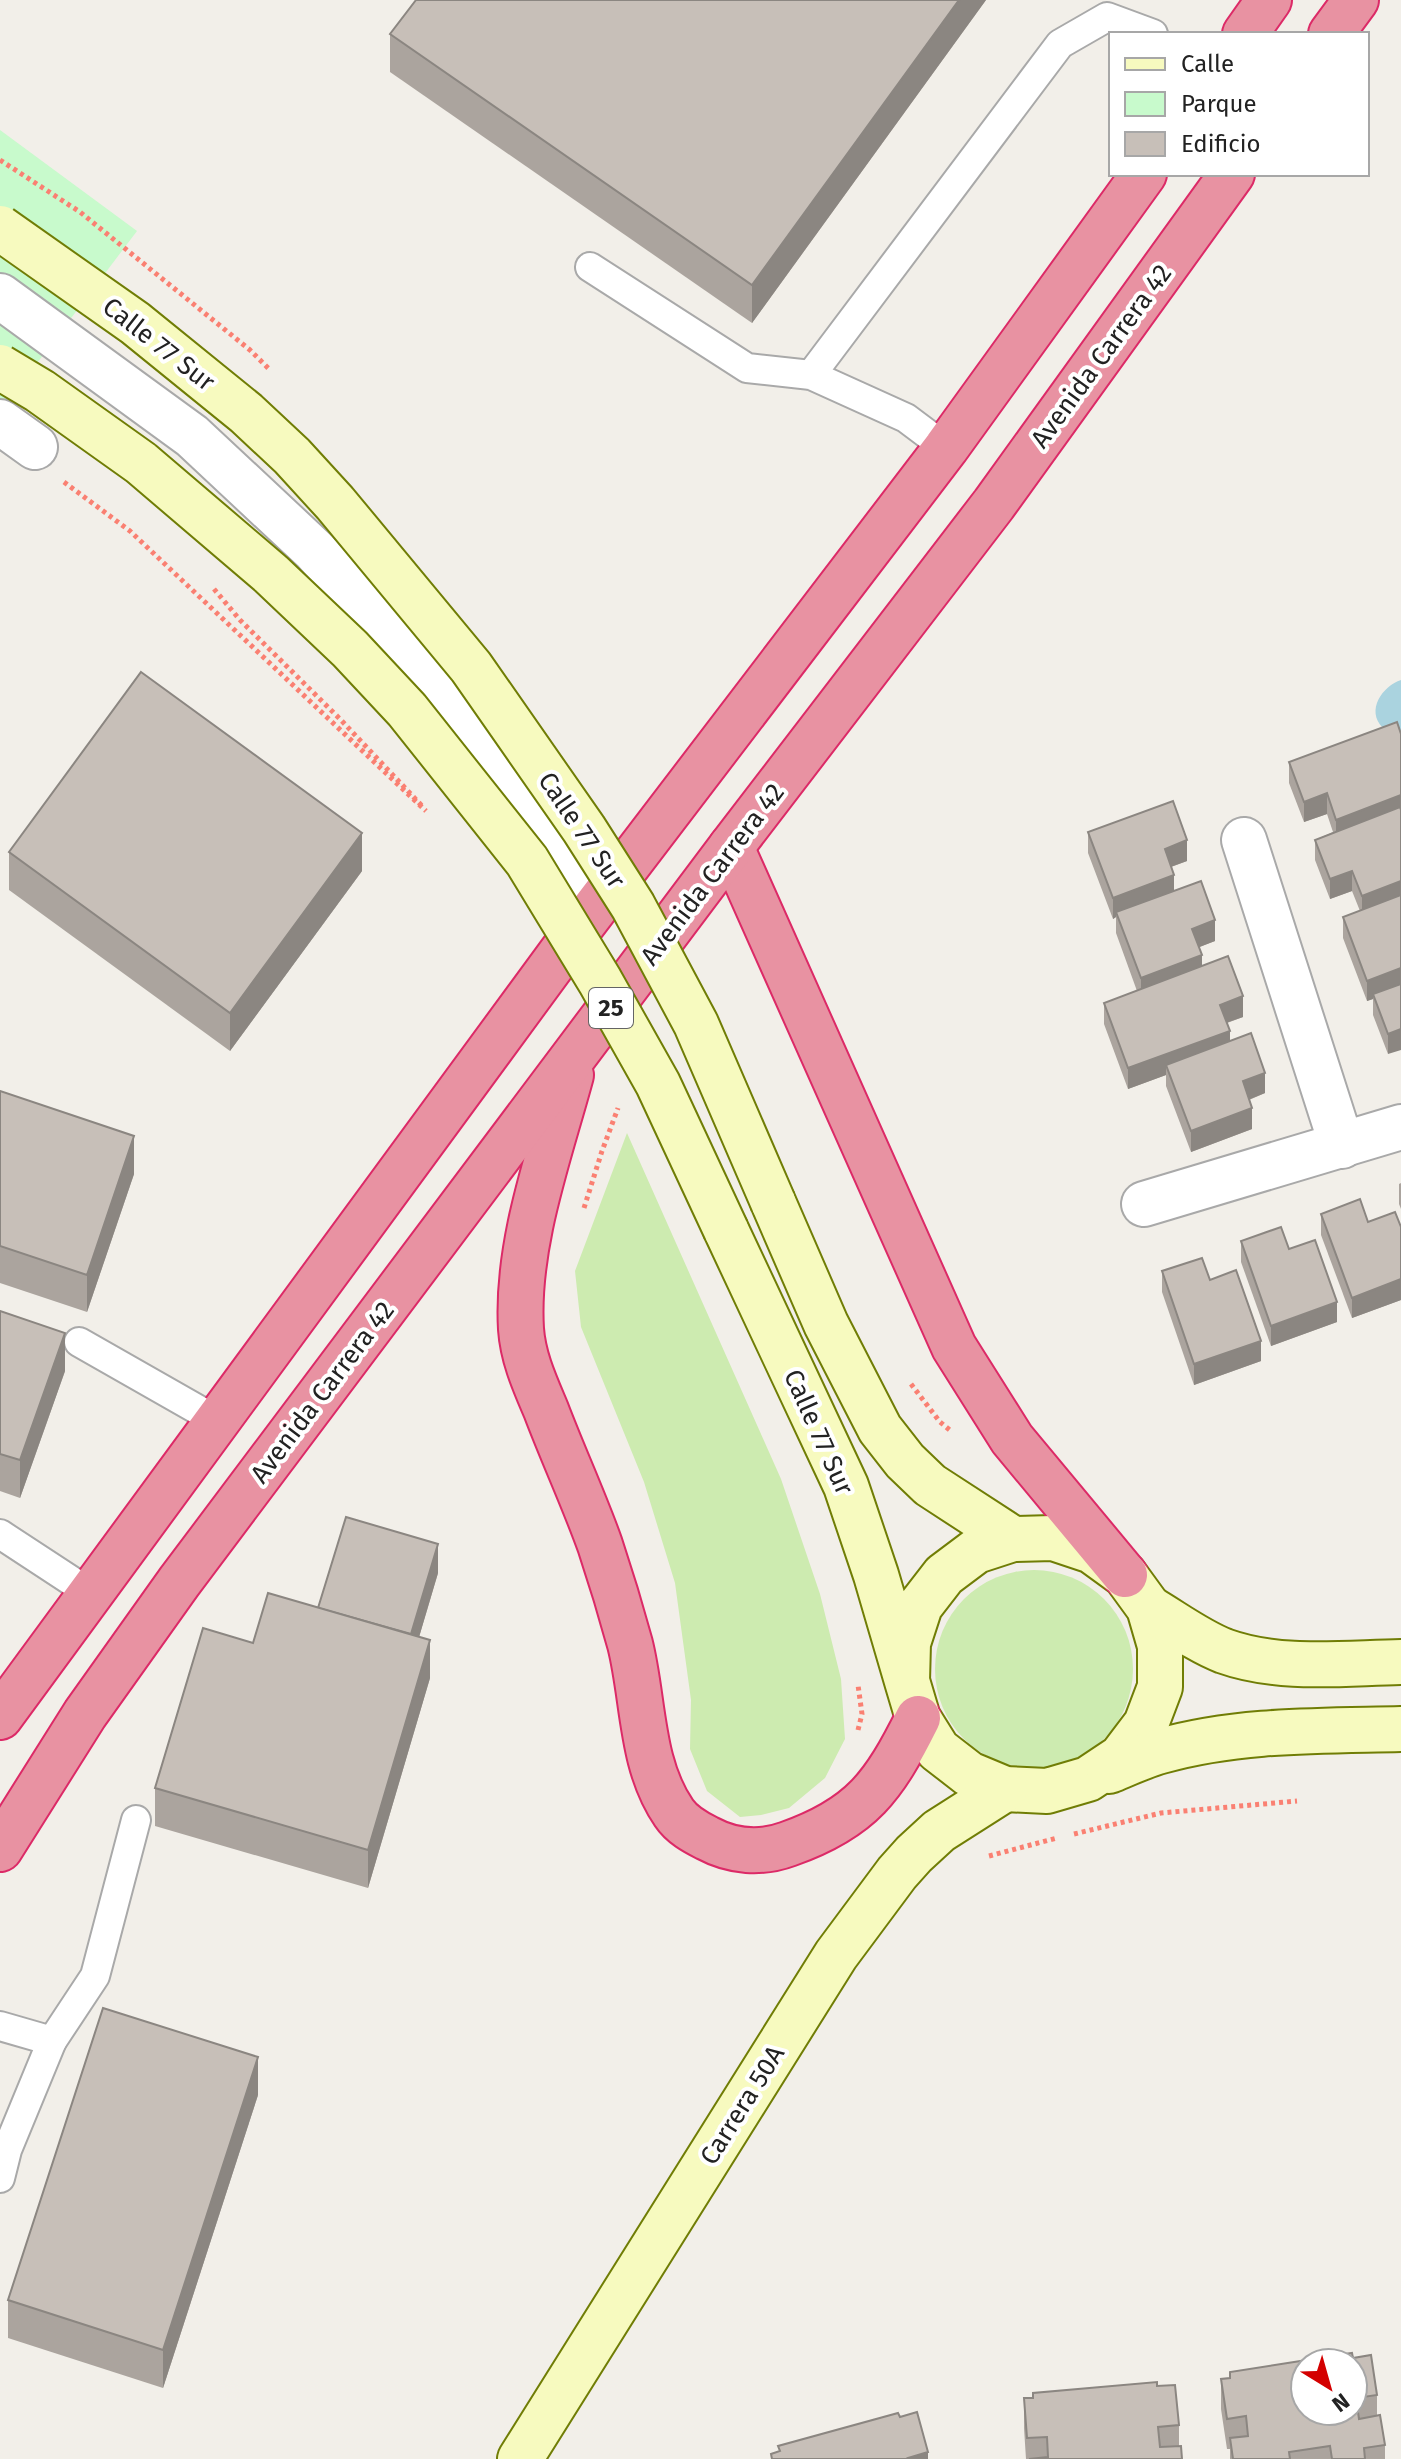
<svg xmlns="http://www.w3.org/2000/svg" width="1401" height="2459" viewBox="0 0 1401 2459" font-family="'Fira Sans',sans-serif">
	<rect width="100%" height="100%" fill="#f2efe9"/>
	<g fill="#cdebb0">
		<polygon points="627,1133 781,1479 820,1594 841,1679 845,1739 825,1778 789,1808 761,1815 740,1817 707,1791 690,1749 691,1700 675,1583 644,1482 581,1327 575,1271"/>
		<circle cx="1034" cy="1669" r="99"/>
	</g>
	<polygon fill="#c8facc" points="0,130 137,231 0,412"/>
	<path fill="#aad3df" d="M1401 680V738C1395 735 1388 733 1383 728 1365 710 1383 686 1401 680Z"/>
	<g fill="none" stroke-linecap="round" stroke-linejoin="round">
		<g stroke="#a9a9a9" stroke-width="32">
			<g id="lane">
				<polyline points="590,267 747,368 811,375 906,418 946,448"/>
				<polyline points="811,375 1060,44 1107,17 1153,34"/>
				<polyline points="79,1342 216,1420"/>
				<polyline points="0,1534 90,1593"/>
				<polyline points="0,2026 52,2041"/>
				<polyline points="0,2178 7,2150 52,2041 95,1976 136,1820"/>
			</g>
		</g>
		<g stroke="#a9a9a9" stroke-width="48">
			<g id="street">
				<polyline points="0,296 192,436 315,551 487,743 574,858 601,900"/>
				<polyline points="0,422 35,447"/>
				<polyline points="1244,840 1342,1146"/>
				<polyline points="1144,1204 1401,1127"/>
			</g>
		</g>
		<g stroke="#707d05" stroke-width="48">
			<g id="secondary">
				<polyline points="773,1202 826,1324 880,1429 905,1461 930,1485 1013,1539"/>
				<polyline points="726,1230 846,1486 876,1575 907,1681 918,1718 938,1750 969,1774 1005,1789 1047,1791 1088,1779 1121,1757 1146,1724 1160,1687 1160,1646 1149,1608 1125,1575 1092,1551 1053,1538 1013,1539 976,1551 944,1575 920,1606 908,1643 907,1681"/>
				<path d="M1149 1608C1173 1622 1198 1641 1224 1651 1280 1671 1342 1663 1401 1662"/>
				<path d="M1109 1771C1126 1764 1143 1756 1161 1751 1238 1729 1321 1731 1401 1729"/>
				<polyline points="520,2459 836,1955 897,1873 914,1854 939,1831 1005,1789"/>
			</g>
		</g>
		<g stroke="#dc2a67" stroke-width="48">
			<g id="highway">
				<polyline points="1245,34 1269,0"/>
				<polyline points="1331,34 1356,0"/>
				<polyline points="731,847 954,1347 1012,1439 1125,1575"/>
				<path d="M571 1075C549 1156 516 1245 521 1329 523 1358 535 1384 546 1410 563 1455 584 1500 600 1545 611 1578 621 1611 630 1644 644 1699 640 1764 674 1813 682 1825 695 1832 707 1838 733 1852 761 1854 788 1844 862 1818 884 1786 918 1718"/>
				<polyline points="0,1717 569,942 946,448 1144,174"/>
				<polyline points="0,1849 85,1714 179,1582 731,847 994,504 1232,174"/>
			</g>
		</g>
		<g stroke="#fa8072" stroke-width="5" stroke-dasharray="4 4" stroke-linecap="butt">
			<polyline points="64,482 130,531 426,811"/>
			<polyline points="584,1208 602,1151 618,1108"/>
			<polyline points="911,1384 940,1422 951,1431"/>
			<polyline points="858,1730 862,1714 858,1685"/>
			<polyline points="1074,1834 1161,1813 1297,1801"/>
			<polyline points="989,1856 1057,1838"/>
		</g>
		<use href="#lane" stroke="#fff" stroke-width="28"/>
		<use href="#street" stroke="#fff" stroke-width="44"/>
		<use href="#secondary" stroke="#f7fabf" stroke-width="44"/>
		<use href="#highway" stroke="#e892a2" stroke-width="44"/>
		<g stroke="#707d05" stroke-width="48" stroke-linecap="butt">
			<g id="secondary-bridge">
				<polyline points="0,228 135,323 246,413 292,456 335,503 471,667 584,829 633,906 696,1024 773,1202"/>
				<polyline points="0,367 40,391 141,463 271,574 350,649 407,710 527,861 600,981 658,1084 726,1230"/>
			</g>
		</g>
		<g stroke="#fa8072" stroke-width="5" stroke-dasharray="4 4" stroke-linecap="butt">
			<polyline points="0,160 80,212 250,350 270,370"/>
			<polyline points="214,589 240,620 340,719 423,807"/>
		</g>
		<use href="#secondary-bridge" stroke="#f7fabf" stroke-width="44"/>
	</g>
	<g fill="#aba49e">
		<polygon points="986,0 752,323 390,72 390,34"/>
		<polygon points="1397,722 1388,1054 1373,1015 1373,999 1367,1001 1343,938 1343,917 1360,911 1352,891 1330,899 1315,860 1315,840 1333,832 1327,814 1304,822 1289,783 1289,762"/>
		<polygon points="1088,832 1187,861 1171,867 1174,891 1215,941 1199,947 1202,966 1243,1017 1227,1023 1230,1041 1265,1093 1249,1100 1252,1129 1191,1152 1166,1086 1166,1075 1128,1089 1104,1024 1104,1003 1137,991 1116,933 1116,917 1113,919 1088,853"/>
		<polygon points="9,852 362,871 230,1051 9,890"/>
		<polygon points="0,1091 134,1174 87,1312 0,1283"/>
		<polygon points="1401,1183 1401,1209 1399,1204 1399,1184"/>
		<polygon points="1321,1214 1401,1227 1401,1300 1352,1318 1321,1235"/>
		<polygon points="1241,1241 1289,1249 1337,1322 1271,1346 1241,1262"/>
		<polygon points="1162,1271 1210,1280 1261,1361 1194,1385 1162,1292"/>
		<polygon points="0,1311 65,1371 20,1498 0,1491"/>
		<polygon points="438,1573 419,1637 430,1678 368,1888 155,1826 155,1788 253,1643 318,1608"/>
		<polygon points="258,2095 163,2388 8,2338 8,2300"/>
		<polygon points="1353,2358 1377,2395 1377,2416 1385,2445 1385,2459 1230,2459 1230,2449 1227,2449 1221,2409 1221,2379"/>
		<polygon points="1157,2386 1179,2425 1179,2446 1182,2459 1026,2459 1024,2428 1024,2398"/>
	</g>
	<g fill="#8b8681">
		<polygon points="959,0 986,0 752,323 752,285"/>
		<polygon points="1327,793 1327,814 1304,822 1304,802"/>
		<polygon points="1401,795 1401,816 1336,840 1336,820"/>
		<polygon points="362,833 362,871 230,1051 230,1013"/>
		<polygon points="1187,840 1187,861 1165,869 1165,849"/>
		<polygon points="1352,871 1352,891 1330,899 1330,879"/>
		<polygon points="1174,875 1174,896 1116,912 1116,917 1113,919 1113,898"/>
		<polygon points="1401,881 1401,902 1362,917 1362,896"/>
		<polygon points="1215,920 1215,941 1192,950 1192,929"/>
		<polygon points="1202,955 1202,976 1141,999 1141,978"/>
		<polygon points="1401,968 1401,988 1373,994 1373,999 1367,1001 1367,981"/>
		<polygon points="1243,996 1243,1017 1220,1025 1220,1005"/>
		<polygon points="1401,1029 1401,1050 1388,1054 1388,1034"/>
		<polygon points="1230,1031 1230,1052 1166,1065 1166,1075 1128,1089 1128,1068"/>
		<polygon points="1265,1073 1265,1093 1243,1102 1243,1081"/>
		<polygon points="1252,1108 1252,1129 1191,1152 1191,1131"/>
		<polygon points="134,1136 134,1174 87,1312 87,1275"/>
		<polygon points="1401,1279 1401,1300 1352,1318 1352,1298"/>
		<polygon points="1337,1302 1337,1322 1271,1346 1271,1326"/>
		<polygon points="65,1333 65,1371 20,1498 20,1460"/>
		<polygon points="1261,1341 1261,1361 1194,1385 1194,1364"/>
		<polygon points="438,1544 438,1573 409,1671 409,1642"/>
		<polygon points="430,1640 430,1678 368,1888 368,1850"/>
		<polygon points="258,2057 258,2095 163,2388 163,2350"/>
		<polygon points="928,2452 928,2459 908,2459 908,2458"/>
	</g>
	<g fill="#c7bfb8" stroke="#8b8681" stroke-width="2" fill-rule="evenodd">
		<polygon points="416,0 959,0 752,285 390,34"/>
		<polygon points="141,672 362,833 230,1013 9,852"/>
		<polygon points="1397,722 1401,734 1401,795 1336,820 1327,793 1304,802 1289,762"/>
		<polygon points="1173,801 1187,840 1165,849 1174,875 1113,898 1088,832"/>
		<polygon points="1400,807 1401,810 1401,881 1362,896 1352,871 1330,879 1315,840"/>
		<polygon points="1201,881 1215,920 1192,929 1202,955 1141,978 1116,912"/>
		<polygon points="1401,895 1401,968 1367,981 1343,917"/>
		<polygon points="1228,956 1243,996 1220,1005 1230,1031 1128,1068 1104,1003"/>
		<polygon points="1401,984 1401,1029 1388,1034 1373,994"/>
		<polygon points="1251,1033 1265,1073 1243,1081 1252,1108 1191,1131 1166,1065"/>
		<polygon points="0,1091 134,1136 87,1275 0,1246"/>
		<polygon points="1360,1199 1368,1222 1395,1212 1401,1227 1401,1279 1352,1298 1321,1214"/>
		<polygon points="1281,1227 1289,1249 1315,1240 1337,1302 1271,1326 1241,1241"/>
		<polygon points="1202,1258 1210,1280 1236,1270 1261,1341 1194,1364 1162,1271"/>
		<polygon points="0,1311 65,1333 20,1460 0,1454"/>
		<polygon points="346,1517 438,1544 411,1634 318,1608"/>
		<polygon points="268,1593 430,1640 368,1850 155,1788 203,1628 253,1643"/>
		<polygon points="103,2008 258,2057 163,2350 8,2300"/>
		<path d="M1352 2353 1353 2358 1371 2355 1377 2395 1356 2398 1359 2419 1380 2415 1385 2445 1364 2448 1365 2459H1332L1330 2446 1289 2452 1290 2459H1233L1230 2438 1248 2436 1246 2416 1227 2419 1221 2379 1230 2378V2372ZM1305 2363H1353V2411H1305Z"/>
		<polygon points="1157,2382 1157,2386 1175,2385 1179,2425 1158,2427 1160,2447 1181,2446 1182,2459 1029,2459 1048,2457 1047,2437 1027,2438 1024,2398 1033,2398 1033,2393"/>
		<polygon points="917,2412 928,2452 908,2458 909,2459 772,2459 771,2454 780,2451 778,2446 898,2413 900,2417"/>
	</g>
	<g text-anchor="middle" stroke-width="8" stroke-linejoin="round" paint-order="stroke">
		<rect fill="#fff" stroke="#646464" stroke-width="2" x="589" y="988" width="44" height="40" rx="6"/>
		<g font-size="24" font-weight="bold" fill="#222">
			<text x="611" y="1016">25</text>
		</g>
		<g font-size="26" fill="#222" stroke="#fff">
			<text transform="translate(159 344) rotate(38)" y="9">Calle 77 Sur</text>
			<text transform="translate(1101 356) rotate(-54)" y="9">Avenida Carrera 42</text>
			<text transform="translate(582 830) rotate(56)" y="9">Calle 77 Sur</text>
			<text transform="translate(712 874) rotate(-53)" y="9">Avenida Carrera 42</text>
			<text transform="translate(322 1392) rotate(-53)" y="9">Avenida Carrera 42</text>
			<text transform="translate(819 1432) rotate(66)" y="9">Calle 77 Sur</text>
			<text transform="translate(742 2105) rotate(-58)" y="9">Carrera 50A</text>
		</g>
	</g>
	<rect x="1109" y="32" width="260" height="144" fill="#ffffff" stroke="#a7a7a7" stroke-width="2"/>
	<rect x="1125" y="58" width="40" height="12" fill="#f7fabf" stroke="#a7a7a7" stroke-width="2"/>
	<text x="1181" y="72" font-size="24" fill="#222222">Calle</text>
	<rect x="1125" y="92" width="40" height="24" fill="#c8facc" stroke="#a7a7a7" stroke-width="2"/>
	<text x="1181" y="112" font-size="24" fill="#222222">Parque</text>
	<rect x="1125" y="132" width="40" height="24" fill="#c7bfb8" stroke="#a7a7a7" stroke-width="2"/>
	<text x="1181" y="152" font-size="24" fill="#222222">Edificio</text>
	<g transform="translate(1329 2387) rotate(143)"><circle r="38" fill="#ffffff" stroke="#a7a7a7" stroke-width="2"/>
	<path d="M0-6L14 30L0 20L-14 30Z" fill="#d40000"/>
	<text y="-12" font-size="22" font-weight="bold" text-anchor="middle" fill="#222222">N</text>
	</g>
</svg>
